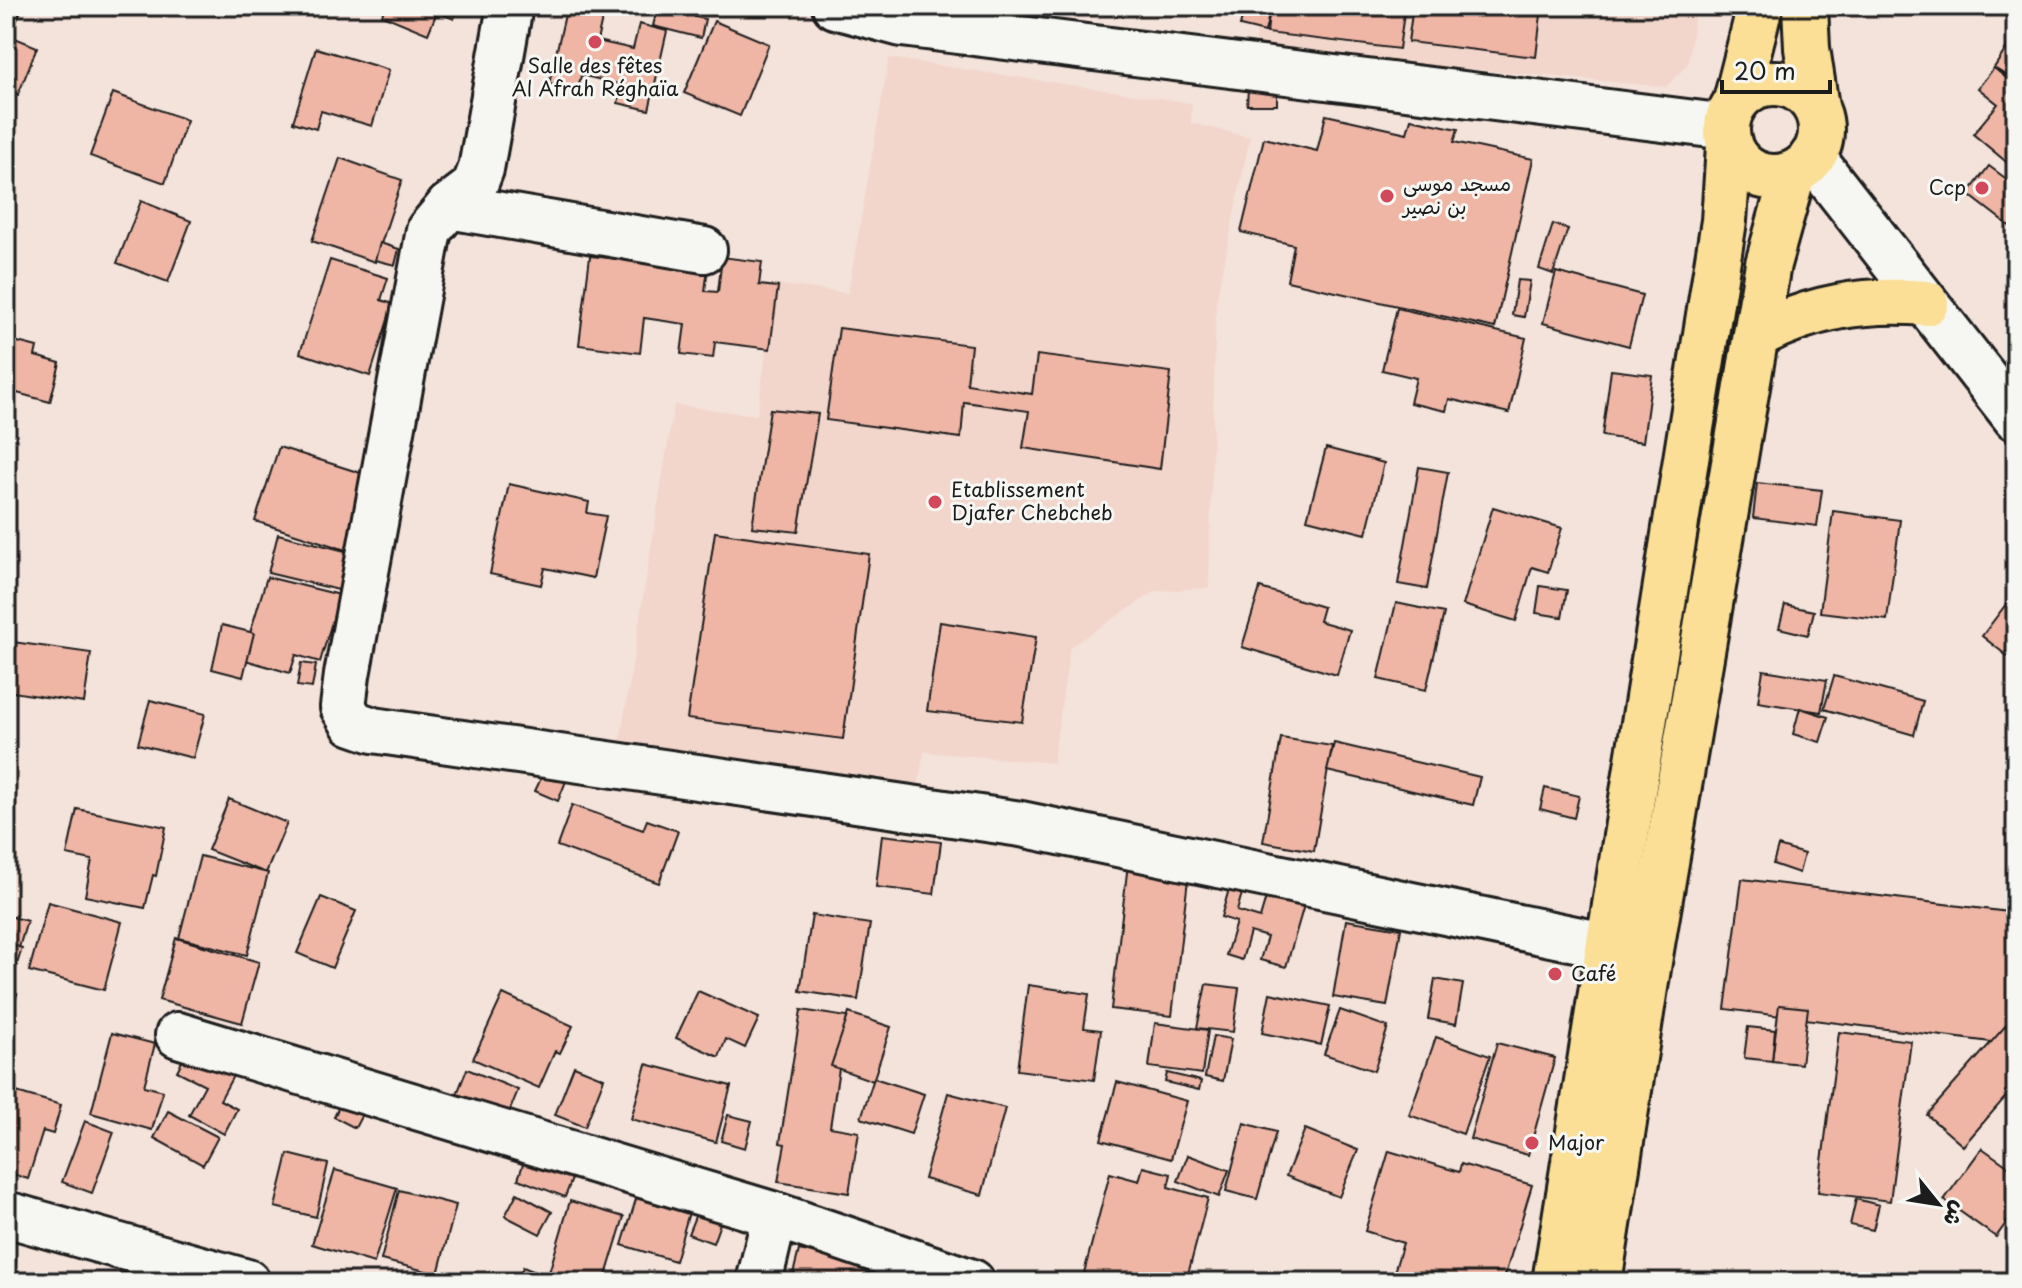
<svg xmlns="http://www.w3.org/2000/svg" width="2022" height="1288" viewBox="0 0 2022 1288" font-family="'Playpen Sans','Playpen Sans Arabic',sans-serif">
	<rect width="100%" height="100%" fill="#f4e3db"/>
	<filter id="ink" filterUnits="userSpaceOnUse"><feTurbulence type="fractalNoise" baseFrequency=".0125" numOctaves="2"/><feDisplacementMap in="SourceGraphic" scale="16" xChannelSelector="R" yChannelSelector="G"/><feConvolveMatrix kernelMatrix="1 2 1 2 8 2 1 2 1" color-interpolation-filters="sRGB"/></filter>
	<g filter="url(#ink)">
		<g fill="#f2d6cb">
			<polygon points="1258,6 1696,6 1688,64 1666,87 1255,49"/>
			<polygon points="889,58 1192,103 1191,123 1250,137 1216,303 1209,588 1156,591 1070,647 1053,763 924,752 915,804 619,747 674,405 757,415 776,284 848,293"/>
		</g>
		<g fill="#efb6a6" stroke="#1c1c1c" stroke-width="2">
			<polygon points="6,6 23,6 10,36 37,47 18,95 6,90"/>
			<polygon points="385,6 459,6 454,19 437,12 428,34 382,15"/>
			<polygon points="567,6 605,6 597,41 633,49 639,24 667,31 649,110 618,103 622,85 581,75 578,91 549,84"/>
			<polygon points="658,6 698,6 695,17 705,19 701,38 653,26"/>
			<polygon points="1188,6 1271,6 1265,32 1240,26 1242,18"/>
			<polygon points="1270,6 1405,6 1399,49 1267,33"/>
			<polygon points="1413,6 1542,6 1536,57 1408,42"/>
			<polygon points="714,21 769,44 740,116 684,93"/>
			<polygon points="2016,33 2016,81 1994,68"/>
			<polygon points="316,48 389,70 372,126 321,111 316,129 293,122"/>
			<polygon points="1994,68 2016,86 2016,157 2010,165 1973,134 1998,104 1978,88"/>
			<polygon points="1248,88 1277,89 1277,105 1247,105"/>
			<polygon points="113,93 187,120 165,183 90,156"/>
			<polygon points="1326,115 1407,133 1411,119 1458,129 1454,142 1533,159 1495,328 1287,281 1294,245 1241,232 1264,138 1317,151"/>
			<polygon points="340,158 402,180 375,262 312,241"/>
			<polygon points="1989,166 2016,186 2016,231 1968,194"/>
			<polygon points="141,201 191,221 168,282 117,263"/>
			<polygon points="1553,224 1568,229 1553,274 1539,269"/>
			<polygon points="380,243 399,249 395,265 375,260"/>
			<polygon points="2016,250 2016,268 2008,261"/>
			<polygon points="590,256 708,268 705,291 718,292 722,257 762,262 759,285 778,287 770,349 715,342 713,358 681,354 685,324 644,318 640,353 579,345"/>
			<polygon points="330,260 388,278 381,300 393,304 370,376 300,353"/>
			<polygon points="1556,272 1642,295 1629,346 1543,323"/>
			<polygon points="1517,280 1530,281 1524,317 1512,315"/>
			<polygon points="1397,308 1526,338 1509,413 1449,399 1446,411 1410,403 1416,378 1382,370"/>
			<polygon points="839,328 971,345 967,384 1032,394 1037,355 1171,372 1160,469 1023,448 1029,411 964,402 961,438 826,420"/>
			<polygon points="6,339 37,347 35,356 60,363 50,402 6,390"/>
			<polygon points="1611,370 1652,375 1643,442 1602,436"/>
			<polygon points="770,409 818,414 798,532 752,527"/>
			<polygon points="279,447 370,476 346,550 255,521"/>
			<polygon points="1326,448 1384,463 1366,534 1307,519"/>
			<polygon points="1419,467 1448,472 1427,589 1398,584"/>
			<polygon points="1757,483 1822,490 1817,526 1753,518"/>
			<polygon points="509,484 589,502 587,513 606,516 593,578 545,568 541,585 490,574"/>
			<polygon points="1493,507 1562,528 1548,572 1532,567 1516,621 1463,605"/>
			<polygon points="1833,511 1900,520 1887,620 1820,612"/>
			<polygon points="715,532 869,554 843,739 687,719"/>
			<polygon points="278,534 357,554 347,592 268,573"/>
			<polygon points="267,577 340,595 320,662 296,655 290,673 242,659"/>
			<polygon points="1540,586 1567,590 1562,617 1536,613"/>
			<polygon points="1260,588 1323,607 1319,621 1350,630 1337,675 1242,647"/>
			<polygon points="2016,591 2016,663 1982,636"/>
			<polygon points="1396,603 1444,613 1426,690 1378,679"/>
			<polygon points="1785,605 1814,611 1808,635 1779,628"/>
			<polygon points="940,622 1036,637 1022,722 927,711"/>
			<polygon points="222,625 254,633 243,677 212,669"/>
			<polygon points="13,642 91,653 84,703 6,691"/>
			<polygon points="301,663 316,665 312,688 297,686"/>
			<polygon points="1763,670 1827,680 1821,712 1758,702"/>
			<polygon points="1834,676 1923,701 1914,735 1824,709"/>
			<polygon points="150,700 205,714 193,758 138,744"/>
			<polygon points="1800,708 1828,717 1820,742 1793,734"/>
			<polygon points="1281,738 1332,746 1314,851 1263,842"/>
			<polygon points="1334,743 1480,777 1473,805 1327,771"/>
			<polygon points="544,772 566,781 558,801 535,791"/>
			<polygon points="1545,788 1579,796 1574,818 1540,809"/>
			<polygon points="229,799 287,823 266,873 208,850"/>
			<polygon points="572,805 643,830 647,820 678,831 659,883 557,846"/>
			<polygon points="77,809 166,827 156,876 153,875 145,908 85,896 92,860 67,855"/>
			<polygon points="882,835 941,842 934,894 876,887"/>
			<polygon points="1778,846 1804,854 1799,873 1773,864"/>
			<polygon points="1129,855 1190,862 1172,1016 1111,1009"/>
			<polygon points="200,856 268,873 247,955 179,938"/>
			<polygon points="1233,875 1246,879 1237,911 1260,918 1272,877 1309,888 1286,967 1260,960 1267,937 1250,932 1242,960 1226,955 1236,922 1221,917"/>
			<polygon points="1742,879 2016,913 2016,1045 1725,1009"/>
			<polygon points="321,897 356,911 332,968 297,953"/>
			<polygon points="48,902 122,922 104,990 29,971"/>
			<polygon points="6,915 27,921 18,951 6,947"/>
			<polygon points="812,915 870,924 858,1000 800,991"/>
			<polygon points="1346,920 1401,929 1387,1006 1333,997"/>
			<polygon points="176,938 259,962 242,1023 159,1000"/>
			<polygon points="6,943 22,948 10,987 6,986"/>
			<polygon points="1435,979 1463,984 1456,1024 1428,1019"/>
			<polygon points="1206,984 1239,988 1233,1032 1197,1028"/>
			<polygon points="1028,985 1089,994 1084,1028 1101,1030 1094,1080 1017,1070"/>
			<polygon points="6,991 17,994 6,1031"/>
			<polygon points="698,991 759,1018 745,1048 726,1039 719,1057 676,1038"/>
			<polygon points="1270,993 1330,1006 1321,1045 1262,1033"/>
			<polygon points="503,994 573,1026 560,1053 555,1051 539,1088 473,1059"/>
			<polygon points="1779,1005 1808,1008 1801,1064 1772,1061"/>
			<polygon points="801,1010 847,1017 830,1127 859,1132 849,1193 778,1182 785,1144 780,1143"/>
			<polygon points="1340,1010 1388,1027 1374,1071 1324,1054"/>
			<polygon points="849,1013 891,1027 873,1081 831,1066"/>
			<polygon points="2015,1015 2016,1085 1963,1146 1927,1115"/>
			<polygon points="1155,1023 1208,1030 1202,1074 1149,1067"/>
			<polygon points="1748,1027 1775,1030 1772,1061 1744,1058"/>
			<polygon points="1839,1032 1911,1041 1890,1201 1818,1192"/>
			<polygon points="112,1033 155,1044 144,1086 163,1091 152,1130 91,1113"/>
			<polygon points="1213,1036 1231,1039 1223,1081 1205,1077"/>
			<polygon points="1436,1037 1490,1056 1463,1134 1409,1115"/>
			<polygon points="1497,1043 1555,1058 1528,1155 1470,1139"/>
			<polygon points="188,1049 234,1074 220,1100 237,1109 224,1134 189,1115 205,1085 177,1071"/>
			<polygon points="646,1064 731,1086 716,1142 631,1119"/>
			<polygon points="574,1066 604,1078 585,1127 555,1115"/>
			<polygon points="467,1069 518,1090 508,1115 457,1094"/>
			<polygon points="1167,1073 1201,1081 1199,1090 1165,1082"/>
			<polygon points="874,1078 924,1094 911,1134 861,1118"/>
			<polygon points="1117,1082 1187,1101 1171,1159 1101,1140"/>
			<polygon points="6,1089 61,1105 53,1134 43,1131 28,1179 6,1172"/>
			<polygon points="948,1093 1005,1108 982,1195 924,1179"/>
			<polygon points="345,1094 367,1105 355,1128 334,1117"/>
			<polygon points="168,1111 218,1137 203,1165 154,1138"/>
			<polygon points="728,1115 752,1121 745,1148 721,1141"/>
			<polygon points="85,1121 114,1132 92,1193 62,1182"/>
			<polygon points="1244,1123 1276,1132 1257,1199 1226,1191"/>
			<polygon points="1305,1129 1358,1150 1339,1197 1286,1176"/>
			<polygon points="1982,1148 2016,1172 2016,1209 1996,1237 1944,1200"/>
			<polygon points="1389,1151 1459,1172 1461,1164 1532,1185 1503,1282 1382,1282 1383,1279 1391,1282 1403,1243 1365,1231"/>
			<polygon points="527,1153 575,1171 565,1197 518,1179"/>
			<polygon points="288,1154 328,1164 316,1217 275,1207"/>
			<polygon points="1188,1155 1229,1170 1219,1197 1178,1181"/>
			<polygon points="1143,1167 1171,1174 1168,1187 1208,1198 1186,1282 1118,1282 1084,1273 1110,1173 1139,1181"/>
			<polygon points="335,1170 397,1188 374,1263 312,1244"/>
			<polygon points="640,1186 692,1202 675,1261 622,1245"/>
			<polygon points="399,1190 456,1205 438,1274 381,1260"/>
			<polygon points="517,1193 552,1212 540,1234 505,1216"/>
			<polygon points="1856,1199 1879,1205 1873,1230 1850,1225"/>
			<polygon points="570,1201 624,1217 604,1282 569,1282 548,1276"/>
			<polygon points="698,1209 722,1218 713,1243 688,1234"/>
			<polygon points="799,1250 886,1270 884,1282 791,1282"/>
			<polygon points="6,1258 16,1260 11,1282 6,1282"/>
			<polygon points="523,1267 560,1282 517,1282"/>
		</g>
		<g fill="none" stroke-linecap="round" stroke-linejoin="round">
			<g stroke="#1c1c1c" stroke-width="50">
				<g id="minor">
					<polyline points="510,6 481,169 474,187 449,206 429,230 347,675 343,707 353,723 373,730 1021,824 1609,946"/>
					<polyline points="835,6 902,24 1727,127"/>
					<polyline points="1812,157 2016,418"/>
					<polyline points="449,206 704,250"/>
					<polyline points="178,1035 775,1215 972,1282"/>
					<polyline points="6,1214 247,1282"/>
					<polyline points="759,1282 775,1215"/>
				</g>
			</g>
			<g stroke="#1c1c1c" stroke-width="50">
				<g id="highway">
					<polyline points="1805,6 1807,48 1816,107"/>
					<circle cx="1774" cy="130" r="47"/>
					<polyline points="1736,101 1760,6"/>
					<path d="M1756 336C1811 307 1864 298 1926 303"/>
					<polyline points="1555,1282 1724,221 1729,146"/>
					<polyline points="1599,1282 1649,962 1768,264 1793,174"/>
				</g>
			</g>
			<use href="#minor" stroke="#f6f6f2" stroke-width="44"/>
			<use href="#highway" stroke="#fbdf96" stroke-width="44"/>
		</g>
	</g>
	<g fill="#d1495b" stroke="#f6f6f2" stroke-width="3">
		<circle cx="595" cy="42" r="8"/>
		<circle cx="1982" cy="188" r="8"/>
		<circle cx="1387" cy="196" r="8"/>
		<circle cx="935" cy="502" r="8"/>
		<circle cx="1555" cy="974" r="8"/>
		<circle cx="1532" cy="1143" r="8"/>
	</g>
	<g text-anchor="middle" stroke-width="6" stroke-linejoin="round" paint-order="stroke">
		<g font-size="20" fill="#1c1c1c" stroke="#f6f6f2" text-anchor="start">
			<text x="595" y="73" text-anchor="middle">Salle des fêtes<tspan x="595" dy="23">Al Afrah Réghaïa</tspan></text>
			<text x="1403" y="191">مسجد موسى<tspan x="1403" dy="23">بن نصير</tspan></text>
			<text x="1966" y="195" text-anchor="end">Ccp</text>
			<text x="951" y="497">Etablissement<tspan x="951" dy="23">Djafer Chebcheb</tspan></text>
			<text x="1571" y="981">Café</text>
			<text x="1548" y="1150">Major</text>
		</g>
	</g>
	<rect width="2022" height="1288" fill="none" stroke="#f6f6f2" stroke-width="32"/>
	<rect x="16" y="16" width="1990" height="1256" fill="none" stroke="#1c1c1c" stroke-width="3" filter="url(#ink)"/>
	<g transform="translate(1938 1204) rotate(120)" stroke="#f6f6f2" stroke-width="6" paint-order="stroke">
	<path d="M0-6L14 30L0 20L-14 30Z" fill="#1c1c1c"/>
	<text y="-12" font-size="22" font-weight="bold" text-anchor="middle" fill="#1c1c1c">ش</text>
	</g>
	<path d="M1722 80v12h108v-12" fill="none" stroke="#1c1c1c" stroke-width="4"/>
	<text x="1734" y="80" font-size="24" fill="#1c1c1c" stroke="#f6f6f2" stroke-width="6" paint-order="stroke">20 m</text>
</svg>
